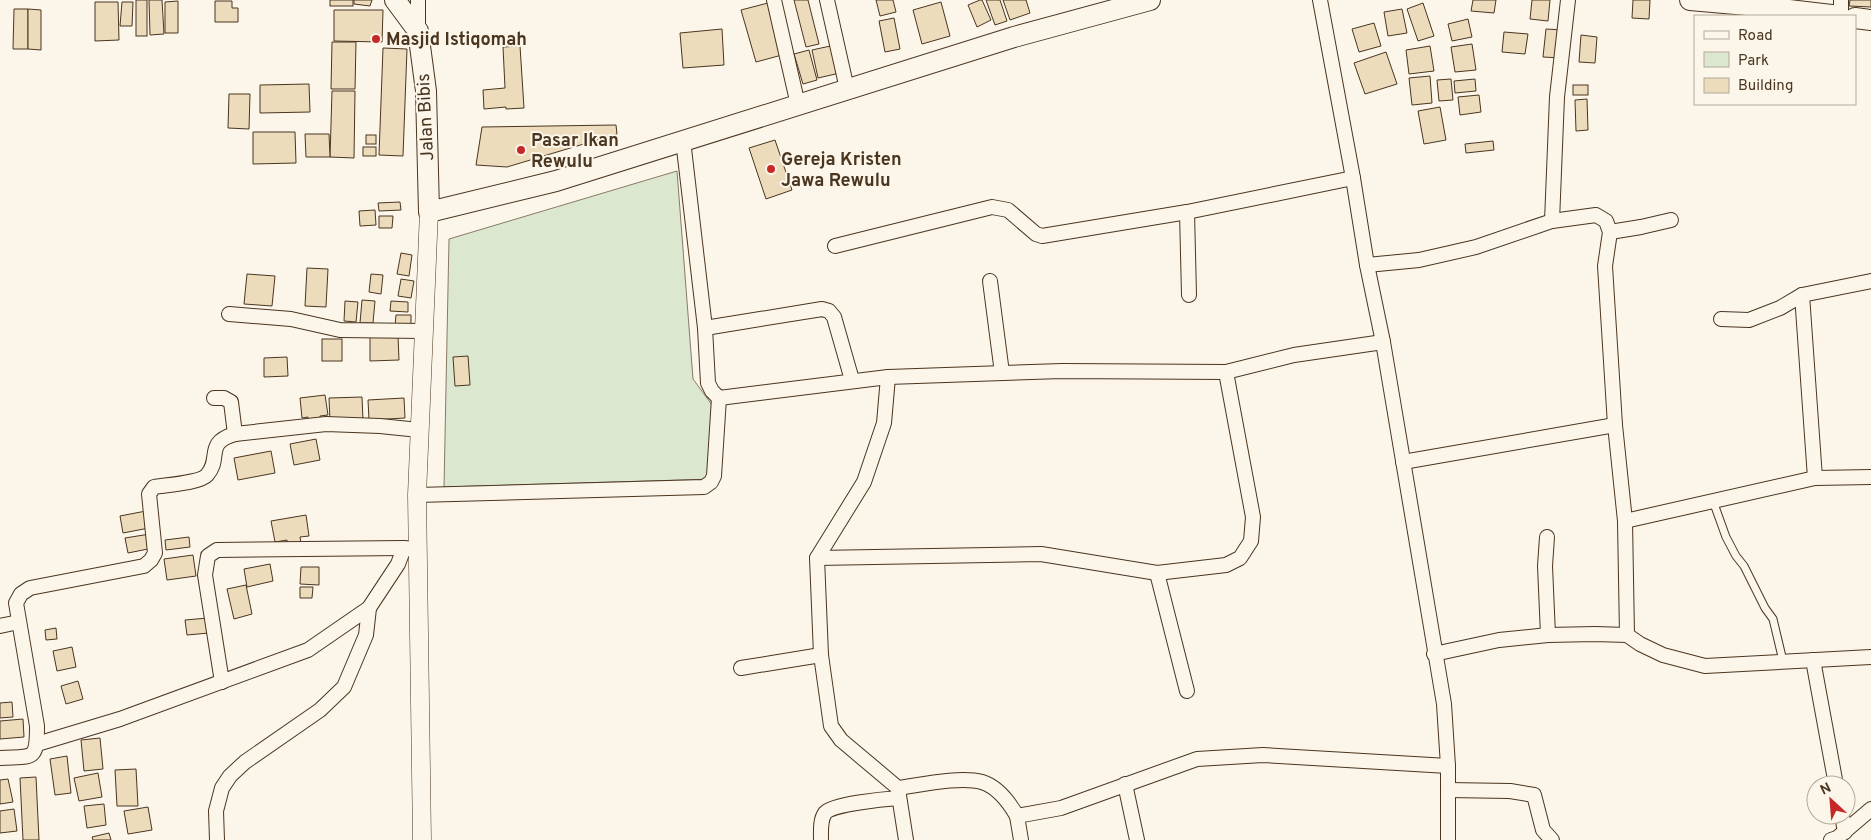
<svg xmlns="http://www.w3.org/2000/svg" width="1871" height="840" viewBox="0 0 1871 840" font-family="Overpass,sans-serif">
	<rect width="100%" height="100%" fill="#fbf6e9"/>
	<polygon fill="#dce7d0" stroke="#887966" points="677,171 693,379 715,409 715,479 444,487 449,239"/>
	<g fill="#ecdcbc" stroke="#4a3520">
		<rect x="136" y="0" width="11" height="36"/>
		<polygon points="149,0 162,0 164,34 150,35"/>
		<rect x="330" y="0" width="23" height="6"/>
		<polygon points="354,0 372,0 370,6 354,4"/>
		<polygon points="794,0 808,0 819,44 806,47"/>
		<polygon points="876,0 893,0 896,12 880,16"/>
		<polygon points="980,0 982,0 991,20 977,27 968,5"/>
		<polygon points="986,0 1000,0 1007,21 995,25"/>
		<polygon points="1003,0 1026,0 1030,13 1010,20"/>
		<polygon points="1473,0 1496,0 1494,13 1471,11"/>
		<polygon points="1532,0 1550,0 1548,21 1530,19"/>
		<polygon points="1633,0 1650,0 1649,19 1632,18"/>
		<polygon points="1850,0 1871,0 1871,7 1849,6"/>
		<polygon points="178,1 178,33 165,33 165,2"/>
		<polygon points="215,1 232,1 232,8 238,8 238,22 215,22"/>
		<polygon points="95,2 118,2 119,40 95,41"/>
		<polygon points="122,2 133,2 132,26 120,26"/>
		<polygon points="941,2 950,36 922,44 913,10"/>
		<polygon points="768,3 782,55 756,62 741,10"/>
		<polygon points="1423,3 1434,36 1418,41 1407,9"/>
		<polygon points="14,9 28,9 28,49 13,49"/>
		<polygon points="28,9 41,10 41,50 28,49"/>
		<polygon points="1402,9 1407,33 1388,36 1384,12"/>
		<polygon points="334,10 383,10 382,42 334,41"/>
		<polygon points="894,18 900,49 885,52 879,21"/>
		<polygon points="1468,19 1472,37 1452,41 1448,24"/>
		<polygon points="1374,23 1381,46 1359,52 1352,29"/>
		<polygon points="722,29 724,65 683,68 680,33"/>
		<polygon points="1546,29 1563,30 1561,58 1543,57"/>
		<polygon points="1504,32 1528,34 1525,54 1502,52"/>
		<polygon points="1581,35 1597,37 1595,63 1579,62"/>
		<polygon points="332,42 356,42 355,89 331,89"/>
		<polygon points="1472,44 1476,70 1455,72 1451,47"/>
		<polygon points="835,45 840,73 818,78 812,50"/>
		<polygon points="520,46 524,108 506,109 506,107 484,109 483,90 505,88 503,47"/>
		<polygon points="1430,46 1434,71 1409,74 1406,50"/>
		<polygon points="383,48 407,49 403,156 379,155"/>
		<polygon points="809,50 817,80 803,84 794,54"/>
		<polygon points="1386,52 1397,84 1365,94 1354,63"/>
		<polygon points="1430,76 1432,103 1412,105 1409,78"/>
		<polygon points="1451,79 1453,100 1439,101 1437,80"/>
		<polygon points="1475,79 1476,91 1455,93 1454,81"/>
		<polygon points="309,84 310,112 260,113 260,85"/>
		<rect x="1573" y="85" width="15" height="10"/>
		<polygon points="332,91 355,91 354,158 330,157"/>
		<polygon points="229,94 250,94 249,129 228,128"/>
		<polygon points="1479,95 1481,112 1460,115 1458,97"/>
		<polygon points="1587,99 1588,130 1576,131 1575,100"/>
		<polygon points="1440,107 1446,140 1424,144 1418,111"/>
		<polygon points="616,125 617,134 507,167 476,165 482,127"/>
		<polygon points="253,132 295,132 296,163 253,164"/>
		<polygon points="305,134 329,134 330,157 306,157"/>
		<rect x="366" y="135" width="10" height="9"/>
		<polygon points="775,140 792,190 766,199 749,148"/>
		<polygon points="1493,141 1494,150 1466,153 1465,144"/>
		<rect x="363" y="147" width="13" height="9"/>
		<polygon points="400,202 401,210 379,211 378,203"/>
		<polygon points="375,210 376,225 360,226 359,211"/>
		<polygon points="379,216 393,216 392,228 379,228"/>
		<polygon points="401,253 412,255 409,276 397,274"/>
		<polygon points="307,268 328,269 326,307 305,306"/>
		<polygon points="247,274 275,276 272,306 244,304"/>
		<polygon points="371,274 383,275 381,294 369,292"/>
		<polygon points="401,279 414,281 411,298 398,296"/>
		<polygon points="362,300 375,301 373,323 360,323"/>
		<polygon points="345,301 358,302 356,322 344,321"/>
		<polygon points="391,301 408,302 408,312 390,311"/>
		<polygon points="396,315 411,315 411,327 395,326"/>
		<polygon points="398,336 399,360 370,361 370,337"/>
		<rect x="322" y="339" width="20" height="22"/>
		<polygon points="468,356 470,385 455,386 453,357"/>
		<polygon points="287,357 288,376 264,377 264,358"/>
		<polygon points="325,395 328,415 320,416 320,420 308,421 308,417 302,418 300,398"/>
		<polygon points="362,397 363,420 330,421 329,398"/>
		<polygon points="404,398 405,418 369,420 368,400"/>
		<polygon points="316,439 320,460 294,465 290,444"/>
		<polygon points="271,451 275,473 238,480 234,458"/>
		<polygon points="146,511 149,528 123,533 120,516"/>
		<polygon points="306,515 309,536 300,537 301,543 288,546 287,540 275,542 271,521"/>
		<polygon points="150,534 153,548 128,553 125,538"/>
		<polygon points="189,537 190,547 166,550 165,540"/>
		<polygon points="193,555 196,576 167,580 164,559"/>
		<polygon points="270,564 273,581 247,587 244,569"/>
		<polygon points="301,567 319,567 319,585 300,584"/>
		<polygon points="246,585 252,614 234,619 227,589"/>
		<polygon points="300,587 313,587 312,598 300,598"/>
		<polygon points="208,618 209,633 187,635 185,620"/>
		<polygon points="56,628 57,639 46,640 45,630"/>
		<polygon points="72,647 76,667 57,671 53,651"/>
		<polygon points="78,681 83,699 66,704 61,686"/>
		<polygon points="12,702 13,717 0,718 0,703"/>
		<polygon points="23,719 24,737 0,739 0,721"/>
		<polygon points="100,738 103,769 84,771 81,740"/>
		<polygon points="67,756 71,793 55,795 50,759"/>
		<polygon points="136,769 138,806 117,806 115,770"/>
		<polygon points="98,773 102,797 79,801 74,778"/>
		<polygon points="36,777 39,840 23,840 20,778"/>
		<polygon points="8,779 13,802 0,804 0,780"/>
		<polygon points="104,804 106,825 87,828 84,806"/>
		<polygon points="148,807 152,830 128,834 124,811"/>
		<polygon points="14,809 17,831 0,833 0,811"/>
		<polygon points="109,833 111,840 93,840 92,837"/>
	</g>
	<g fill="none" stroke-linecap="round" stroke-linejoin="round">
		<g stroke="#4a3520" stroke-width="9">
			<polyline id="service" points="1713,501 1726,537 1736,556 1744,566 1765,608 1773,619 1783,661"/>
		</g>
		<g stroke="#4a3520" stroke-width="16">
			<g id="minor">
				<polyline points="774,0 798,105"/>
				<polyline points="827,0 847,89"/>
				<polyline points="1320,0 1353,178 1367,265 1383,342 1444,704 1448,766 1448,840"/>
				<polyline points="1841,0 1841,16"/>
				<polyline points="418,31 418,0"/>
				<polyline points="683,140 705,328 708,383 712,391 719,398 888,377 1062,371 1226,372 1294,355 1383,342"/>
				<polyline points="1187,212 1189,295"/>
				<polyline points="1552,221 1557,97 1568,0"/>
				<polyline points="1610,232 1641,227 1671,220"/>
				<polyline points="835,246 992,207 1008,210 1036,234 1042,236 1187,212 1353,178"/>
				<polyline points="1367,265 1419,260 1476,247 1552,221 1596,215 1606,221 1610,232 1605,266 1615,425 1625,521 1627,635"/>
				<polyline points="990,281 1002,373"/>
				<polyline points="1802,295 1815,478"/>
				<polyline points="229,314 291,319 340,330 423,331"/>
				<polyline points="1721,319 1749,320 1780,308 1802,295 1871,281"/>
				<polyline points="705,328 822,309 829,311 834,317 852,380"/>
				<path d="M888 377 884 423 864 482 817 558 821 655 831 726 841 740 898 788C920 785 960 776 982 782 998 787 1009 802 1017 816L1061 808 1197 759 1263 755 1448 766"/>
				<polyline points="214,398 224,398 231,402 235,434"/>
				<polyline points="1403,462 1615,425"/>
				<polyline points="417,495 704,487 711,482 714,476 719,398"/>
				<polyline points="1625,521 1815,478 1871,477"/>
				<polyline points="1547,537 1545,566 1548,635"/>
				<polyline points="817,558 1041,554 1157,573 1226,565 1240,558 1251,541 1253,517 1226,372"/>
				<polyline points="1157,573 1187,691"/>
				<polyline points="0,626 19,622"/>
				<polyline points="1434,654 1499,640 1548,635 1595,634 1627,635 1640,644 1663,655 1705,666 1871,657"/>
				<polyline points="1813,660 1836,785"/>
				<polyline points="741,668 821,655"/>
				<polyline points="222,682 205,575 208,556 217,550 404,548"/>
				<polyline points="37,744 120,719 308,650 369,608 398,564 404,548 418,550"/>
				<path d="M0 758C33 756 37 762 37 726L16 603 21 594 30 588 144 566 151 560 155 553 149 494 154 487C165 485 200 483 207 475 222 458 204 443 235 434L326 424 380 426 419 430"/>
				<polyline points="1125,784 1137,840"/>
				<polyline points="898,789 906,840"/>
				<polyline points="1448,790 1510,791 1534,795 1543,830 1552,840"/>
				<polyline points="1842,815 1845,832"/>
				<polyline points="1017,816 1021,840"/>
				<polyline points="217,840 216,811 222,788 230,776 245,762 320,710 344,687 366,635 369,608"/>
				<path d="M821 840C821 831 820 820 825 813 832 804 885 799 899 798"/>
				<polyline points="1831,840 1837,838 1871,809"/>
			</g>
		</g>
		<g stroke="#4a3520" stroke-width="19">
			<polyline id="tertiary" points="422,840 417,495 429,212"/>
		</g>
		<g stroke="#4a3520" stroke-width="22">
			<g id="secondary">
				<polyline points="395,0 418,31 426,91 429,212 556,181 1014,37 1150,0"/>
				<polyline points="1690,0 1747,5 1840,16"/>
				<polyline points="1855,18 1871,20"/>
			</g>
		</g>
		<use href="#service" stroke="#fbf6e9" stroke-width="7"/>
		<use href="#minor" stroke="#fbf6e9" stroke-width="14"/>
		<use href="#tertiary" stroke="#fbf6e9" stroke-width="18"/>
		<use href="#secondary" stroke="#fbf6e9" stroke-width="20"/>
	</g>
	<g fill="#c62828" stroke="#fbf6e9" stroke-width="2">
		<circle cx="376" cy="39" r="5"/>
		<circle cx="521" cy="150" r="5"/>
		<circle cx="771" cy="169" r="5"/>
	</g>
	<g text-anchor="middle" stroke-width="4" stroke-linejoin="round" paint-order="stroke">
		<g font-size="18" font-weight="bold" fill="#4a3520" stroke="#fbf6e9" text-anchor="start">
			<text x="386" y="45">Masjid Istiqomah</text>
			<text x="531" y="146">Pasar Ikan<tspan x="531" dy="21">Rewulu</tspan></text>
			<text x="781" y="165">Gereja Kristen<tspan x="781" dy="21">Jawa Rewulu</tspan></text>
		</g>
		<g font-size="18" fill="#4a3520" stroke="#fbf6e9">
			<text transform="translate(425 117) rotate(-93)" y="6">Jalan Bibis</text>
		</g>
	</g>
	<rect x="1694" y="15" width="162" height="90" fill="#fbf6e9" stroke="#b4a999"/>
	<rect x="1704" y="31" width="25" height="8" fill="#fbf6e9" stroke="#b4a999"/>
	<text x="1738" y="40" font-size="15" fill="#4a3520">Road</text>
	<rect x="1704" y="52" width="25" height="15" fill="#dce7d0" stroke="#b4a999"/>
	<text x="1738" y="65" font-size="15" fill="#4a3520">Park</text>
	<rect x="1704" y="78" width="25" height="15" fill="#ecdcbc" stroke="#b4a999"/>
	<text x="1738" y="90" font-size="15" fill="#4a3520">Building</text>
	<g transform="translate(1831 800) rotate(334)"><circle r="24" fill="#fbf6e9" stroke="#b4a999"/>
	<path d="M0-4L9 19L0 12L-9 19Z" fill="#c62828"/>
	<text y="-8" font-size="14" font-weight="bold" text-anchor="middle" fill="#4a3520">N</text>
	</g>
</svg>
